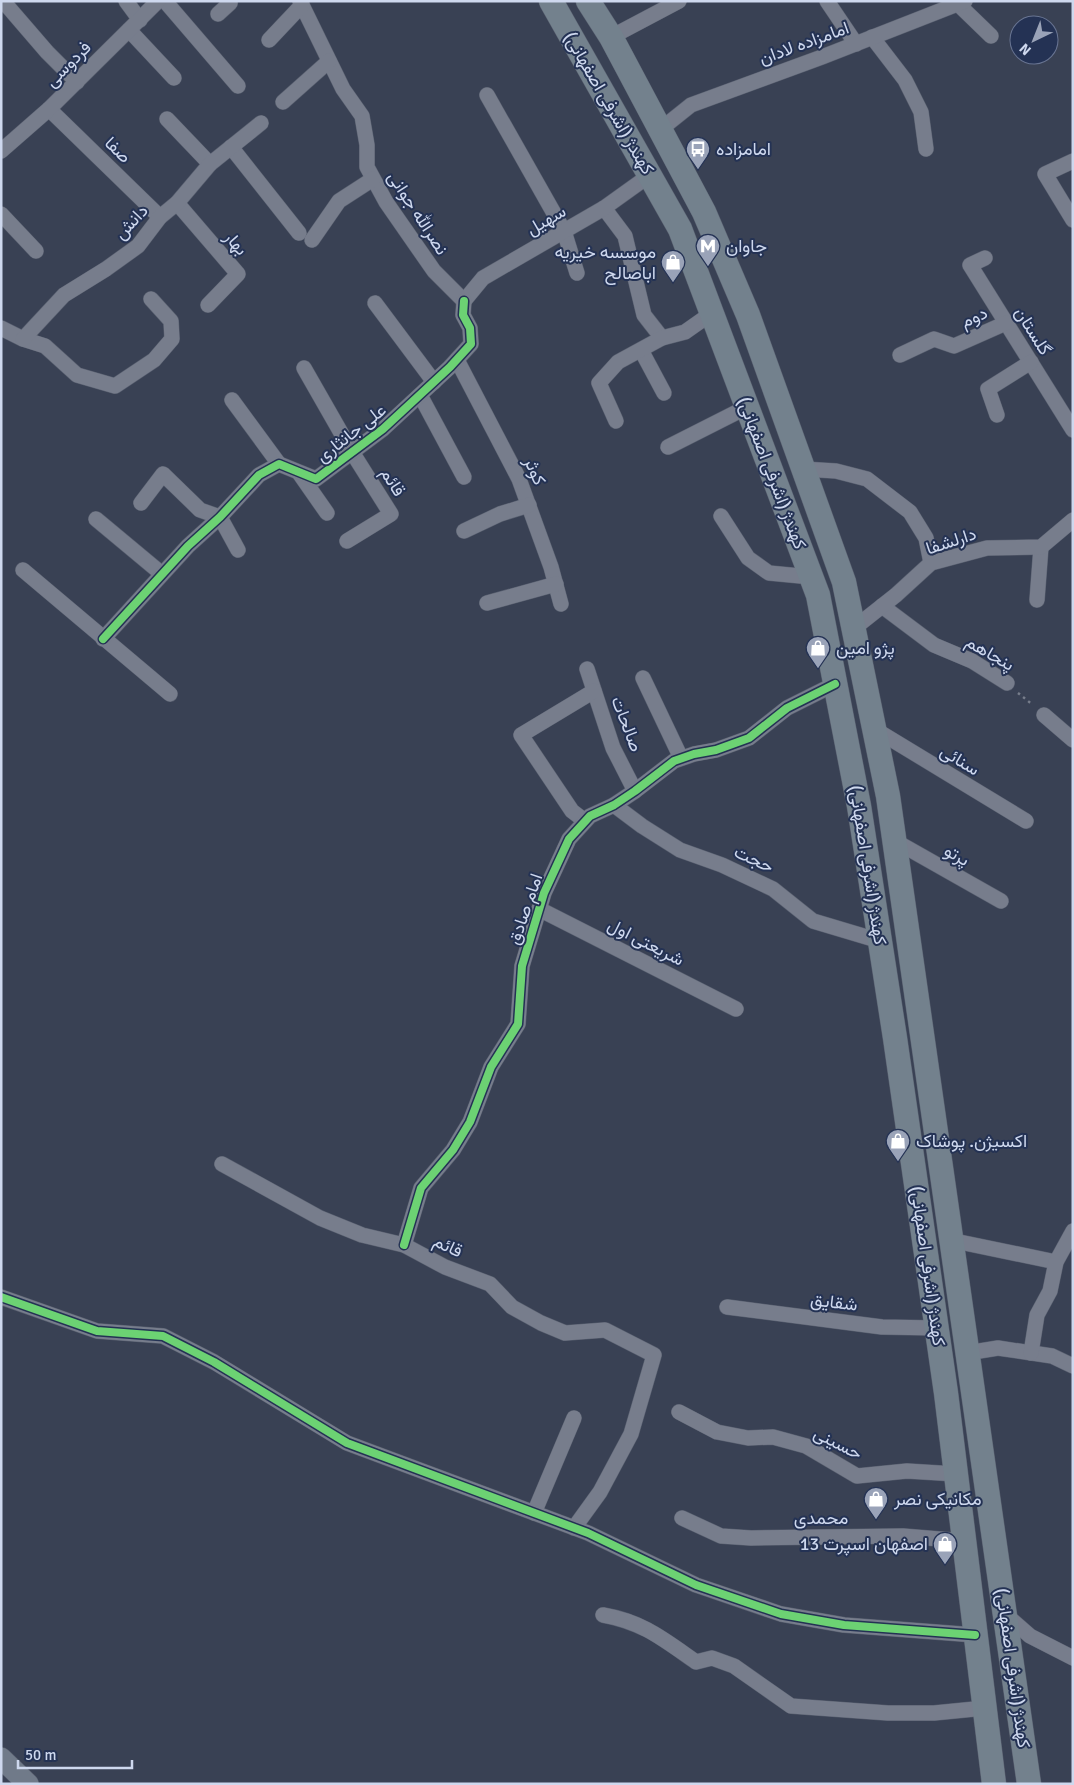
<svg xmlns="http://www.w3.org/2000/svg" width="1074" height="1785" viewBox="0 0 1074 1785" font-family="Signika,Vazirmatn,sans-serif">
	<rect width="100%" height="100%" fill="#394154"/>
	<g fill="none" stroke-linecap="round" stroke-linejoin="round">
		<g stroke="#585f6f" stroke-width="16">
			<g id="street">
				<polyline points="3,1 47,52 77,82"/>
				<polyline points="126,1 140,20"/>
				<polyline points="165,1 238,86"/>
				<polyline points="300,1 343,89 362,116 367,145 367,167 386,202 434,271 464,301"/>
				<polyline points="827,1 856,44"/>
				<polyline points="958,4 991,36"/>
				<polyline points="218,14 230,3 229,1"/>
				<polyline points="129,30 174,78"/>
				<polyline points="611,37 679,1"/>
				<polyline points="872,37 905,80 921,112 926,149"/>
				<polyline points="269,40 302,5"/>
				<polyline points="487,95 564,231 577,273"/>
				<polyline points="283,102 329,61"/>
				<polyline points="49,109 160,217"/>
				<polyline points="167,119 210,164"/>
				<polyline points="661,129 691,105 822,57 965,1"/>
				<polyline points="231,147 299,233"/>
				<polyline points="1,151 49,109 158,1"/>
				<polyline points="1073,161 1045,174 1073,220"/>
				<polyline points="177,203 238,274 208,305"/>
				<polyline points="604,208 625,236 644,315 662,338"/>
				<polyline points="1,214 36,251"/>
				<polyline points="312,240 339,201 373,179"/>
				<polyline points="985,258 970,265 1073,430"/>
				<polyline points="464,301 483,278 604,208 650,175"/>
				<polyline points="375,303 434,382"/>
				<polyline points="1,328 23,339 45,346 77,375 115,386 154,360 172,339 171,321 151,299"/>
				<polyline points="23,339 64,295 106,269 138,246 160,217 177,203 210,164 261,123"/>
				<polyline points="641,350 664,393"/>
				<polyline points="900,355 934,339 954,346 1006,323"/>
				<polyline points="457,360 519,479 551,567 561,604"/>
				<polyline points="304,368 352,452 391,514 347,541"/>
				<polyline points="420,395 464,477"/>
				<polyline points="232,400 279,464"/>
				<polyline points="997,415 988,389 1031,362"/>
				<polyline points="616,421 599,383 618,362 662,338 685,332 712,313"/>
				<polyline points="668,447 747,407"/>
				<polyline points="803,469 836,471 867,479 910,512 926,538 931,563"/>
				<polyline points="299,473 327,513"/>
				<polyline points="141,503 163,474 200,510 220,517 238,550"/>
				<polyline points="721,516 748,558 769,573 811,577"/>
				<polyline points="96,519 162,574"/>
				<polyline points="464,531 500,514 529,505"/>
				<polyline points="23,570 170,694"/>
				<polyline points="1037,600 1041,547"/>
				<polyline points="487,603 556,584"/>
				<polyline points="882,606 934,645 972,661 1007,683"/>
				<polyline points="853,629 896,595 931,563 987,548 1041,547 1073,520"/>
				<polyline points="103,639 188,546 220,517 259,475 279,464 316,479 383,429 450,367 471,344 470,328 463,315 464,301"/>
				<polyline points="587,669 613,748 635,791"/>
				<polyline points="643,678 681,758"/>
				<polyline points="1044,715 1073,740"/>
				<polyline points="876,730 1026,821"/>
				<polyline points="614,805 642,826 680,850 722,865 773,889 813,921 880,941"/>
				<polyline points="585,821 572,811 521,735 594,691"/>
				<polyline points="895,841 1001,901"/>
				<polyline points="539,909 736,1009"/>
				<polyline points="222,1164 320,1218 362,1235 404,1245 445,1267 490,1284 512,1307 541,1323 565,1333 605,1330 654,1355 631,1434 600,1492 574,1528"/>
				<polyline points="950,1240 1056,1262"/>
				<polyline points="404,1245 421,1188 453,1150 470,1122 491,1067 518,1024 522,966 544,893 569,839 590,816 614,805 635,791 674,761 694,754 716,750 749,738 787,708 835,684"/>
				<polyline points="1,1297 97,1331 163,1336 214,1362 347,1443 588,1533 696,1585 781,1614 844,1625 975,1635"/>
				<polyline points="727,1307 882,1327 937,1328"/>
				<polyline points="967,1353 998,1348 1052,1356 1073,1366"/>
				<polyline points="1031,1353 1037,1315 1050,1291 1056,1262 1073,1231"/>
				<polyline points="679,1412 717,1432 748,1438 773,1437 806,1446 857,1476 907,1471 956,1474"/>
				<polyline points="534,1513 574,1418"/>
				<polyline points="682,1518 721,1536 751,1538 903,1536 964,1541"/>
				<polyline points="1005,1614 1030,1636 1073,1658"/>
				<path d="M603 1615C643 1622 663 1639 696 1662L712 1658 734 1666 791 1706 888 1713H934L985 1708"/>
			</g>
		</g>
		<g stroke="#585f6f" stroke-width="22">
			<polyline id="secondary" points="1,1758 28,1784"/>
		</g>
		<g stroke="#585f6f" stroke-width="25">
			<g id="primary">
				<polyline points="551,1 680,229 818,595 859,806 895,1038 946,1393 994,1784"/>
				<polyline points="588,1 611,37 704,212 748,315 844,582 888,796 1029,1784"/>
			</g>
		</g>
		<polyline stroke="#777d8b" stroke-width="2.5" stroke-dasharray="2.5 4" stroke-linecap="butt" points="1018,693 1033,705"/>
		<use href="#street" stroke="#777d8c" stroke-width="15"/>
		<use href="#secondary" stroke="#707a89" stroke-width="21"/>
		<use href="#primary" stroke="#73818d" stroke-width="24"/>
		<g stroke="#243254" stroke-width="11">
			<g id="cycleway">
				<polyline points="103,639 188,546 220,517 259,475 279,464 316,479 383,429 450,367 471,344 470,328 463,315 464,301"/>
				<polyline points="404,1245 421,1188 453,1150 470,1122 491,1067 518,1024 522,966 544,893 569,839 590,816 614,805 635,791 674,761 694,754 716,750 749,738 787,708 835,684"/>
				<polyline points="1,1297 97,1331 163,1336 214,1362 347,1443 588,1533 696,1585 781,1614 844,1625 975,1635"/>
			</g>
		</g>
		<use href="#cycleway" stroke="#6cd273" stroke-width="8"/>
	</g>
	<defs>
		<g id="bus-pin" transform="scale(1.25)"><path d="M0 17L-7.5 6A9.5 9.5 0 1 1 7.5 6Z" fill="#9aa3b8" stroke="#243254"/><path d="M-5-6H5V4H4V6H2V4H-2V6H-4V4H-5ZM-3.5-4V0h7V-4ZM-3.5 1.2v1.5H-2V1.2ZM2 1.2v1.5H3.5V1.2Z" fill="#fff"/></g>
		<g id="metro-pin" transform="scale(1.25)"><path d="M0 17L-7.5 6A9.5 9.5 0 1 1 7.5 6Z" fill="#9aa3b8" stroke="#243254"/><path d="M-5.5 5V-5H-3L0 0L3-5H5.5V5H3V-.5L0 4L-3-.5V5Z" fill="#fff"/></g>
		<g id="shop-pin" transform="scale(1.25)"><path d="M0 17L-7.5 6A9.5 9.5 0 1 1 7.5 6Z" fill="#9aa3b8" stroke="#243254"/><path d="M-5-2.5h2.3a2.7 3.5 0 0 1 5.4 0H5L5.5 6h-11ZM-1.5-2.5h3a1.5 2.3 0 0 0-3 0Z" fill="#fff"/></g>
	</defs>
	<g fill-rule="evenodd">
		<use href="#bus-pin" x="698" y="149"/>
		<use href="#metro-pin" x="708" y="246"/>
		<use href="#shop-pin" x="673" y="262"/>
		<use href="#shop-pin" x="818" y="648"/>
		<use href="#shop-pin" x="898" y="1141"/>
		<use href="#shop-pin" x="876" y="1499"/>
		<use href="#shop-pin" x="945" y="1544"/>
	</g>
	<g text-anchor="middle" stroke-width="4" stroke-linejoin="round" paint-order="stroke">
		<g font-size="18" fill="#ced8ee" stroke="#243254">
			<text transform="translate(804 43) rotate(-20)" y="6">امامزاده لادان</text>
			<text transform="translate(68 64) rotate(-45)" y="6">فردوسی</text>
			<text transform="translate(609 103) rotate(60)" y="6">کهندژ (اشرفی اصفهانی)</text>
			<text transform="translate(118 150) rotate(44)" y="6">صفا</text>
			<text transform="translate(418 213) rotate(57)" y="6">نصرالله جوانی</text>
			<text transform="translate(546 220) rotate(-30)" y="6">سهیل</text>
			<text transform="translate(131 222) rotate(-47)" y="6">دانش</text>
			<text transform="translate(236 243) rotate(49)" y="6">بهار</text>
			<text transform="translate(974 317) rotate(-24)" y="6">دوم</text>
			<text transform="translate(1033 331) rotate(58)" y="6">گلستان</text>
			<text transform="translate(351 433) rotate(-38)" y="6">علی جانثاری</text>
			<text transform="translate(535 471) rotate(66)" y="6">کوثر</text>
			<text transform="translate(772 473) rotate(69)" y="6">کهندژ (اشرفی اصفهانی)</text>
			<text transform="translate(393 482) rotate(58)" y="6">قائم</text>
			<text transform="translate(951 541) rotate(-18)" y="6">دارلشفا</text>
			<text transform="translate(990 653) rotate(30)" y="6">پنجاهم</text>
			<text transform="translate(627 724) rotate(69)" y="6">صالحات</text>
			<text transform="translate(960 760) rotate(31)" y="6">سنائی</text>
			<text transform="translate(957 855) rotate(29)" y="6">پرتو</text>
			<text transform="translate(754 859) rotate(25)" y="6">حجت</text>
			<text transform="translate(868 865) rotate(81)" y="6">کهندژ (اشرفی اصفهانی)</text>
			<text transform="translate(525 909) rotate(-71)" y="6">امام صادق</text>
			<text transform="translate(646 942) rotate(27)" y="6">شریعتی اول</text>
			<text transform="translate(448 1246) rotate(25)" y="6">قائم</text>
			<text transform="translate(928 1266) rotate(82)" y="6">کهندژ (اشرفی اصفهانی)</text>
			<text transform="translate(834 1302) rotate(7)" y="6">شقایق</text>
			<text transform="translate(838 1443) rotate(27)" y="6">حسینی</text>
			<text x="821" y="1524">محمدی</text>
			<text transform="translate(1013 1668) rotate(82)" y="6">کهندژ (اشرفی اصفهانی)</text>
		</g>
		<g font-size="18" fill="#ced8ee" stroke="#243254" text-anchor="start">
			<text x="716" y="155">امامزاده</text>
			<text x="726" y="252">جاوان</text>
			<text x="656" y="258" text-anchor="end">موسسه خیریه<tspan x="656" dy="21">اباصالح</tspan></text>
			<text x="836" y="654">پژو امین</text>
			<text x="916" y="1147">اکسیژن. پوشاک</text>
			<text x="894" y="1505">مکانیکی نصر</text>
			<text x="928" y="1550" text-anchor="end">اصفهان اسپرت 13</text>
		</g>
	</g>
	<rect width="1074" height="1785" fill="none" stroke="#ced8ee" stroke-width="5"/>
	<g transform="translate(1034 40) rotate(223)"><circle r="24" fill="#243254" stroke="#687492"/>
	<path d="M0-4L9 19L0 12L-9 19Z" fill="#9aa3b8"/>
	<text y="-8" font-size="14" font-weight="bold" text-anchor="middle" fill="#ced8ee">N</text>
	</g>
	<path d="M18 1760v8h114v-8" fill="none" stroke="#ced8ee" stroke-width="2.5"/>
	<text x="25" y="1760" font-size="15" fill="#ced8ee" stroke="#243254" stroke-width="4" paint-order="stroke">50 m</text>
</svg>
